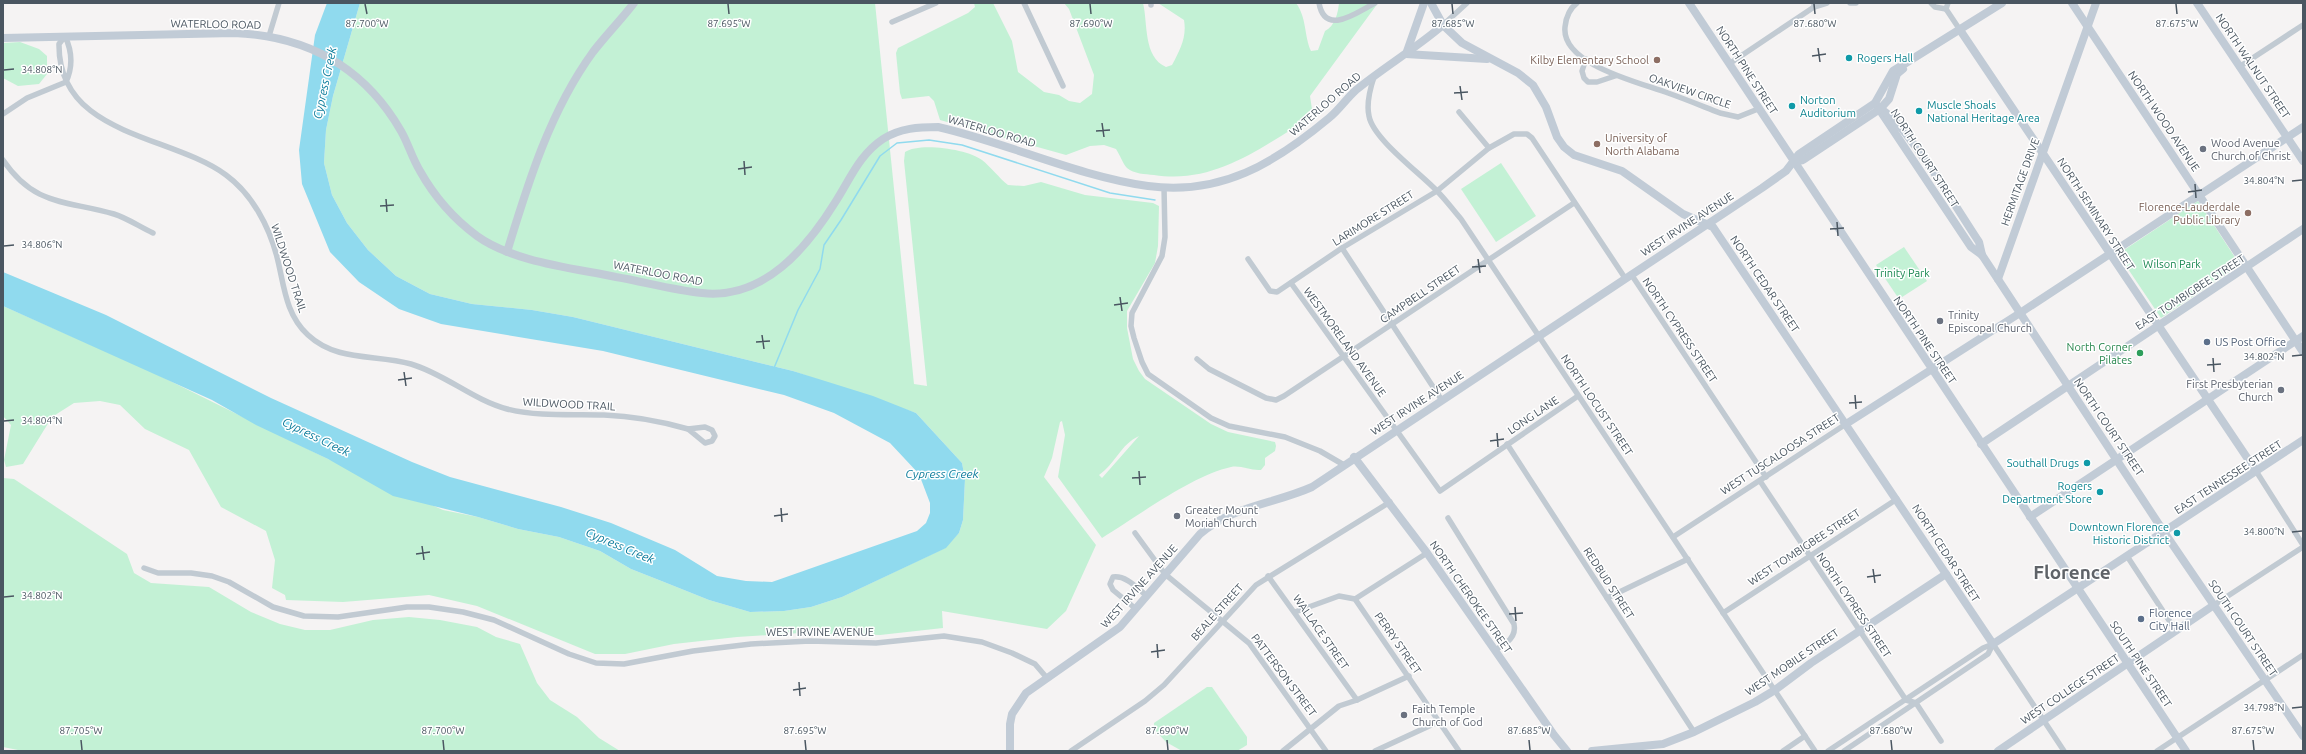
<svg xmlns="http://www.w3.org/2000/svg" width="2306" height="754" viewBox="0 0 2306 754" font-family="Ubuntu,sans-serif">
	<rect width="100%" height="100%" fill="#f5f3f3"/>
	<g fill="#c3f1d5" fill-rule="evenodd">
		<path d="M360 3H875L914 384 927 386 904 161 905 152C919 142 968 149 982 160 991 167 999 178 1008 185L1024 186 1041 182 1085 195 1153 203 1159 206 1158 246 1155 263 1127 311V328L1133 359 1139 371 1145 379 1211 424 1228 432 1275 442 1276 446 1275 451 1265 458V465L1261 470C1251 471 1241 465 1231 467 1193 475 1136 517 1102 538L1058 477 1065 435 1062 421 1060 422 1052 458 1044 477 1096 545 1066 611 1047 629 942 611 943 628 880 635 800 633 737 637 674 644 625 654H595L477 606 429 595 343 602 286 600 285 595 272 588 275 560 266 531 221 507 189 450 145 429 120 405 100 401 74 403 52 417 23 464 6 467 4 460 11 425 3 416V306L150 371 328 459 443 510 478 517 518 529 559 537 600 551 631 569 664 582 709 600 750 612 784 611 811 607 842 597 945 548 959 533 963 520 965 479 962 463 916 413 793 371 573 317 532 310 472 304 430 294 396 276 368 250 347 223 332 195 324 163 326 130 333 96ZM1139 436 1102 478 1099 475C1115 464 1121 444 1139 436Z"/>
		<path d="M974 3H993L1012 41 1018 72 1044 92 1059 95 1069 101 1080 103 1092 94 1094 75 1069 9 1064 3H1143C1148 23 1143 57 1166 67L1172 65C1180 50 1187 37 1184 20L1158 3H1296C1307 18 1304 36 1311 51L1318 50 1325 31C1335 26 1338 13 1339 3H1378L1310 96 1313 116C1263 146 1216 185 1154 175 1145 174 1134 174 1127 168 1123 164 1120 155 1116 149L1104 145 1090 146 1066 155 940 120 934 101 929 96 902 99 900 93 896 53 898 48 968 13 975 7Z"/>
		<polygon points="20,42 39,49 47,56 47,74 39,84 18,86 3,78 3,43"/>
		<polygon points="1501,163 1536,216 1496,242 1461,189"/>
		<polygon points="2198,201 2240,265 2161,318 2118,254"/>
		<polygon points="1904,247 1927,281 1899,299 1876,265"/>
		<polygon points="3,478 14,479 127,554 134,573 151,583 209,587 251,612 280,624 305,630 330,630 373,620 409,617 440,620 477,627 496,637 520,644 537,683 550,700 577,717 599,738 620,751 23,751 3,747"/>
		<polygon points="1207,687 1212,687 1247,737 1247,745 1237,751 1182,751 1166,742 1154,729 1154,723"/>
	</g>
	<polygon fill="#90daee" points="327,3 360,3 333,96 326,130 324,163 332,195 347,223 368,250 396,276 430,294 472,304 532,310 573,317 793,371 873,396 916,413 962,463 965,479 963,520 959,533 946,548 842,597 811,607 784,611 750,612 709,600 664,582 631,569 600,551 559,537 518,529 478,517 393,496 328,459 256,425 212,400 3,306 3,272 106,315 271,398 412,462 450,477 561,507 611,523 675,550 717,576 746,581 772,582 917,531 926,523 930,513 930,503 919,474 890,443 834,413 784,395 603,351 441,324 399,309 359,282 330,252 302,184 299,150 315,35"/>
	<g fill="none" stroke-linecap="round" stroke-linejoin="round">
		<polyline stroke="#90daee" stroke-width="1.5" points="774,368 798,310 820,269 824,245 841,220 880,156 897,143 929,140 962,145 1110,193 1155,200"/>
		<g stroke="#c1cad2" stroke-width="5.5">
			<polyline points="1024,3 1063,86"/>
			<polyline points="1151,3 1151,5"/>
			<path d="M1319 3C1325 37 1357 12 1375 3"/>
			<path d="M1577 3C1569 9 1566 17 1565 27 1561 65 1642 83 1668 93 1685 99 1702 106 1720 113L1738 117 1758 109"/>
			<polyline points="1850,3 1856,3"/>
			<polyline points="1931,3 1935,7 1946,9 1948,3"/>
			<polyline points="1814,7 1827,3"/>
			<polyline points="1946,9 1960,30"/>
			<polyline points="892,22 936,3"/>
			<polyline points="1443,25 1467,3"/>
			<polyline points="269,36 279,3"/>
			<polyline points="1586,59 1582,71 1584,78 1588,82 1597,82 1615,76"/>
			<polyline points="1729,64 1814,7 1814,3"/>
			<polyline points="2239,67 2303,25"/>
			<path d="M1374 77C1370 89 1366 103 1369 116 1373 139 1420 173 1437 191 1446 200 1453 210 1461 219L1815 751"/>
			<path d="M66 82C73 67 72 51 65 36L59 44C58 136 170 134 226 175 252 194 269 226 277 257 284 284 285 314 308 335 337 362 375 354 411 364 445 374 473 400 507 409 539 417 571 414 604 415 632 416 660 421 688 429"/>
			<polyline points="1459,112 1489,148"/>
			<polyline points="3,114 27,98 66,82"/>
			<path d="M3 160C35 207 66 200 114 214 127 218 140 227 153 233"/>
			<polyline points="1164,187 1165,237 1162,256 1132,313 1131,326 1134,338 1142,362 1148,374 1211,418 1229,426 1285,437 1320,451 1344,465"/>
			<polyline points="1342,248 1441,399"/>
			<polyline points="1248,259 1270,291 1277,292 1342,248 1437,191 1489,148 1514,134 1527,134 1532,138 1625,278"/>
			<polyline points="1631,274 1766,477"/>
			<polyline points="1291,283 1440,491 1578,396"/>
			<polyline points="1197,359 1209,369 1266,398 1276,400 1284,396 1574,203"/>
			<polygon points="705,427 712,430 715,436 712,441 705,443 688,429"/>
			<polyline points="1507,444 1694,732"/>
			<polyline points="2256,471 2303,545"/>
			<polyline points="1760,481 1906,700 1916,703 1941,741"/>
			<path d="M1448 518 1514 624C1517 638 1505 644 1495 650"/>
			<polyline points="1135,533 1165,574 1249,643 1326,751"/>
			<polyline points="1673,537 1846,424"/>
			<polyline points="2127,556 2176,631"/>
			<polyline points="144,568 158,573 191,573 212,576 229,582 273,607 304,616 338,617 407,607 429,607 463,612 494,620 569,654 596,663 624,664 693,651 751,644 810,641 876,643 944,636 982,642 1012,653 1035,664 1047,678"/>
			<polyline points="1268,576 1357,700"/>
			<polyline points="1607,598 1688,559"/>
			<polyline points="1355,599 1427,553"/>
			<polyline points="2214,605 2303,547"/>
			<path d="M1136 609 1113 590 1110 584 1113 577C1126 575 1137 588 1147 596"/>
			<polyline points="1295,612 1339,596 1355,599 1459,751"/>
			<polyline points="1723,613 1897,499"/>
			<polyline points="1993,644 2064,751"/>
			<polyline points="1071,751 1145,701 1164,685 1256,585 1390,502"/>
			<polyline points="1283,751 1339,706 1357,700 1409,676"/>
			<polyline points="1375,751 1440,721"/>
			<polyline points="1783,751 1805,736"/>
			<polyline points="1828,751 1983,648 1993,644"/>
			<polyline points="1844,751 1988,654 1993,644"/>
			<polyline points="2157,751 2303,655"/>
		</g>
		<g stroke="#c1cbd6" stroke-width="8">
			<polyline points="1424,3 1406,54 1487,59"/>
			<polyline points="1431,3 1443,25 1462,43 1518,73 1533,85 1546,107 1557,137 1564,147 1574,155 1622,171 1683,214 1713,227 1993,644 2303,440"/>
			<polyline points="1689,3 2186,751"/>
			<polyline points="2072,3 2303,352"/>
			<polyline points="2197,3 2303,161"/>
			<polyline points="1960,30 2256,471"/>
			<path d="M3 38 234 33C307 36 364 67 401 131 408 143 412 158 420 171 434 196 454 219 477 236 513 262 573 268 616 277 645 282 673 290 702 293 764 300 807 248 836 201 850 179 860 154 883 139 900 128 919 127 938 127 1008 143 1077 176 1148 186 1221 196 1275 163 1329 118 1339 110 1346 99 1356 90 1384 67 1415 49 1443 25"/>
			<polyline points="1875,103 1971,247 1982,255 2164,532 2303,736"/>
			<path d="M1880 109C1903 118 1962 217 1979 242L1982 255"/>
			<polyline points="1794,162 1803,160 1880,109 1889,99 1897,74 1903,69"/>
			<path d="M507 252C528 183 550 111 593 52 606 35 621 20 634 3"/>
			<polyline points="1998,279 2096,3"/>
			<polyline points="1846,424 2020,313 2303,127"/>
			<polyline points="1981,444 2303,229"/>
			<polyline points="1354,457 1427,553 1554,735 1567,751"/>
			<polyline points="2030,517 2303,336"/>
			<path d="M1010 751V724L1012 714 1026 693 1120 627 1200 534C1232 506 1274 504 1312 487L1762 188 1786 171 1799 154 1875 103 1893 71 2002 3"/>
			<polyline points="1592,751 1663,744 1694,732 1755,702 1775,690 1811,663 1946,574"/>
			<polyline points="1998,751 2214,605"/>
		</g>
	</g>
	<path fill="none" stroke="#4a5661" stroke-width="1.5" d="M365 4 367 14M728 4 729 14M1090 4 1091 14M1452 4 1453 14M1814 4 1815 14M2176 4 2177 14M1818 48 1820 62M1812 56 1826 54M4 70 14 69M1460 86 1462 100M1454 93 1468 92M1102 123 1104 137M1096 131 1110 130M744 161 745 175M738 169 752 167M2292 181 2302 180M2195 184 2196 198M2188 192 2202 190M386 199 387 212M380 206 394 205M1837 222 1838 236M1830 229 1844 228M4 246 14 245M1478 259 1480 273M1472 267 1486 266M1120 297 1122 311M1114 305 1128 303M762 335 764 349M756 342 770 341M2292 356 2302 355M2213 358 2214 372M2207 365 2221 364M404 372 406 386M398 380 412 378M1855 395 1856 409M1849 403 1862 402M4 421 14 420M1497 433 1498 447M1490 441 1504 439M1139 471 1140 485M1132 478 1146 477M781 508 782 522M774 516 788 514M2292 532 2302 531M422 546 424 560M416 554 430 552M1873 569 1875 583M1867 577 1881 575M4 597 14 596M1515 607 1516 621M1509 614 1523 613M1157 644 1158 658M1151 652 1165 650M799 682 800 696M793 690 806 688M2292 708 2302 707M81 740 82 750M443 740 444 750M805 740 806 750M1167 740 1168 750M1529 740 1530 750M1891 740 1892 750M2253 740 2254 750"/>
	<g fill="#0f9aa8" stroke="#fff" stroke-width="1.5">
		<circle cx="1849" cy="58" r="4"/>
		<circle cx="1792" cy="106" r="4"/>
		<circle cx="1919" cy="111" r="4"/>
		<circle cx="2087" cy="463" r="4"/>
		<circle cx="2100" cy="492" r="4"/>
		<circle cx="2177" cy="533" r="4"/>
	</g>
	<g fill="#8d6e63" stroke="#fff" stroke-width="1.5">
		<circle cx="1657" cy="60" r="4"/>
		<circle cx="1597" cy="144" r="4"/>
		<circle cx="2248" cy="213" r="4"/>
	</g>
	<g fill="#6b7280" stroke="#fff" stroke-width="1.5">
		<circle cx="2203" cy="149" r="4"/>
		<circle cx="1940" cy="321" r="4"/>
		<circle cx="2281" cy="390" r="4"/>
		<circle cx="1177" cy="516" r="4"/>
		<circle cx="1404" cy="715" r="4"/>
	</g>
	<g fill="#5c6f8a" stroke="#fff" stroke-width="1.5">
		<circle cx="2207" cy="342" r="4"/>
		<circle cx="2141" cy="619" r="4"/>
	</g>
	<circle fill="#2e9e5b" stroke="#fff" stroke-width="1.5" cx="2140" cy="353" r="4"/>
	<g text-anchor="middle" stroke-width="3" stroke-linejoin="round" paint-order="stroke">
		<g font-size="11" fill="#4a5661" stroke="#fff">
			<text transform="translate(216 24) rotate(1)" y="4">WATERLOO ROAD</text>
			<text transform="translate(2253 66) rotate(56)" y="4">NORTH WALNUT STREET</text>
			<text transform="translate(1747 70) rotate(57)" y="4">NORTH PINE STREET</text>
			<text transform="translate(1690 91) rotate(19)" y="4">OAKVIEW CIRCLE</text>
			<text transform="translate(1325 104) rotate(-41)" y="4">WATERLOO ROAD</text>
			<text transform="translate(2164 121) rotate(56)" y="4">NORTH WOOD AVENUE</text>
			<text transform="translate(992 131) rotate(16)" y="4">WATERLOO ROAD</text>
			<text transform="translate(1925 158) rotate(57)" y="4">NORTH COURT STREET</text>
			<text transform="translate(2020 182) rotate(-70)" y="4">HERMITAGE DRIVE</text>
			<text transform="translate(2096 214) rotate(57)" y="4">NORTH SEMINARY STREET</text>
			<text transform="translate(1373 218) rotate(-32)" y="4">LARIMORE STREET</text>
			<text transform="translate(1687 224) rotate(-33)" y="4">WEST IRVINE AVENUE</text>
			<text transform="translate(289 268) rotate(72)" y="4">WILDWOOD TRAIL</text>
			<text transform="translate(658 273) rotate(11)" y="4">WATERLOO ROAD</text>
			<text transform="translate(1765 284) rotate(56)" y="4">NORTH CEDAR STREET</text>
			<text transform="translate(2190 292) rotate(-33)" y="4">EAST TOMBIGBEE STREET</text>
			<text transform="translate(1420 294) rotate(-34)" y="4">CAMPBELL STREET</text>
			<text transform="translate(1680 330) rotate(56)" y="4">NORTH CYPRESS STREET</text>
			<text transform="translate(1925 340) rotate(56)" y="4">NORTH PINE STREET</text>
			<text transform="translate(1345 342) rotate(54)" y="4">WESTMORELAND AVENUE</text>
			<text transform="translate(1417 403) rotate(-33)" y="4">WEST IRVINE AVENUE</text>
			<text transform="translate(569 404) rotate(3)" y="4">WILDWOOD TRAIL</text>
			<text transform="translate(1597 405) rotate(56)" y="4">NORTH LOCUST STREET</text>
			<text transform="translate(1533 415) rotate(-34)" y="4">LONG LANE</text>
			<text transform="translate(2109 427) rotate(56)" y="4">NORTH COURT STREET</text>
			<text transform="translate(1780 454) rotate(-33)" y="4">WEST TUSCALOOSA STREET</text>
			<text transform="translate(2228 477) rotate(-33)" y="4">EAST TENNESSEE STREET</text>
			<text transform="translate(1804 547) rotate(-33)" y="4">WEST TOMBIGBEE STREET</text>
			<text transform="translate(1946 553) rotate(57)" y="4">NORTH CEDAR STREET</text>
			<text transform="translate(1609 583) rotate(57)" y="4">REDBUD STREET</text>
			<text transform="translate(1139 586) rotate(-48)" y="4">WEST IRVINE AVENUE</text>
			<text transform="translate(1471 597) rotate(55)" y="4">NORTH CHEROKEE STREET</text>
			<text transform="translate(1854 605) rotate(56)" y="4">NORTH CYPRESS STREET</text>
			<text transform="translate(1217 612) rotate(-48)" y="4">BEALE STREET</text>
			<text transform="translate(2243 628) rotate(56)" y="4">SOUTH COURT STREET</text>
			<text x="820" y="636">WEST IRVINE AVENUE</text>
			<text transform="translate(1321 632) rotate(55)" y="4">WALLACE STREET</text>
			<text transform="translate(1398 643) rotate(55)" y="4">PERRY STREET</text>
			<text transform="translate(1792 662) rotate(-34)" y="4">WEST MOBILE STREET</text>
			<text transform="translate(2141 664) rotate(56)" y="4">SOUTH PINE STREET</text>
			<text transform="translate(1284 675) rotate(53)" y="4">PATTERSON STREET</text>
			<text transform="translate(2070 689) rotate(-34)" y="4">WEST COLLEGE STREET</text>
		</g>
		<g font-size="11" fill="#0d838f" stroke="#fff" text-anchor="start">
			<text x="1857" y="62">Rogers Hall</text>
			<text x="1800" y="104">Norton<tspan x="1800" dy="13">Auditorium</tspan></text>
			<text x="1927" y="109">Muscle Shoals<tspan x="1927" dy="13">National Heritage Area</tspan></text>
			<text x="2079" y="467" text-anchor="end">Southall Drugs</text>
			<text x="2092" y="490" text-anchor="end">Rogers<tspan x="2092" dy="13">Department Store</tspan></text>
			<text x="2169" y="531" text-anchor="end">Downtown Florence<tspan x="2169" dy="13">Historic District</tspan></text>
		</g>
		<g font-size="11" fill="#785e54" stroke="#fff" text-anchor="end">
			<text x="1649" y="64">Kilby Elementary School</text>
			<text x="1605" y="142" text-anchor="start">University of<tspan x="1605" dy="13">North Alabama</tspan></text>
			<text x="2240" y="211">Florence-Lauderdale<tspan x="2240" dy="13">Public Library</tspan></text>
		</g>
		<g font-size="11" fill="#5b616d" stroke="#fff" text-anchor="start">
			<text x="2211" y="147">Wood Avenue<tspan x="2211" dy="13">Church of Christ</tspan></text>
			<text x="1948" y="319">Trinity<tspan x="1948" dy="13">Episcopal Church</tspan></text>
			<text x="2273" y="388" text-anchor="end">First Presbyterian<tspan x="2273" dy="13">Church</tspan></text>
			<text x="1185" y="514">Greater Mount<tspan x="1185" dy="13">Moriah Church</tspan></text>
			<text x="1412" y="713">Faith Temple<tspan x="1412" dy="13">Church of God</tspan></text>
		</g>
		<g font-size="11" fill="#17864f" stroke="#fff">
			<text x="2172" y="268">Wilson Park</text>
			<text x="1902" y="277">Trinity Park</text>
		</g>
		<g font-size="11" fill="#4e5e75" stroke="#fff" text-anchor="start">
			<text x="2215" y="346">US Post Office</text>
			<text x="2149" y="617">Florence<tspan x="2149" dy="13">City Hall</tspan></text>
		</g>
		<g font-size="11" fill="#27864d" stroke="#fff" text-anchor="end">
			<text x="2132" y="351">North Corner<tspan x="2132" dy="13">Pilates</tspan></text>
		</g>
		<g font-size="12" font-style="italic" fill="#0c7c9b" stroke="#fff">
			<text transform="translate(325 83) rotate(-78)" y="4">Cypress Creek</text>
			<text transform="translate(316 437) rotate(26)" y="4">Cypress Creek</text>
			<text x="942" y="478">Cypress Creek</text>
			<text transform="translate(620 546) rotate(23)" y="4">Cypress Creek</text>
		</g>
		<g font-size="19" font-weight="bold" fill="#5f6368" stroke="#fff">
			<text x="2072" y="579">Florence</text>
		</g>
	</g>
	<g font-size="10" text-anchor="middle" fill="#4a5661" stroke="#fff" stroke-width="3" stroke-linejoin="round" paint-order="stroke">
		<text x="367" y="27">87.700°W</text>
		<text x="729" y="27">87.695°W</text>
		<text x="1091" y="27">87.690°W</text>
		<text x="1453" y="27">87.685°W</text>
		<text x="1815" y="27">87.680°W</text>
		<text x="2177" y="27">87.675°W</text>
		<text x="42" y="73">34.808°N</text>
		<text x="2264" y="184">34.804°N</text>
		<text x="42" y="248">34.806°N</text>
		<text x="2264" y="360">34.802°N</text>
		<text x="42" y="424">34.804°N</text>
		<text x="2264" y="535">34.800°N</text>
		<text x="42" y="599">34.802°N</text>
		<text x="2264" y="711">34.798°N</text>
		<text x="81" y="734">87.705°W</text>
		<text x="443" y="734">87.700°W</text>
		<text x="805" y="734">87.695°W</text>
		<text x="1167" y="734">87.690°W</text>
		<text x="1529" y="734">87.685°W</text>
		<text x="1891" y="734">87.680°W</text>
		<text x="2253" y="734">87.675°W</text>
	</g>
	<rect width="2306" height="754" fill="none" stroke="#4a5661" stroke-width="8"/>
</svg>
